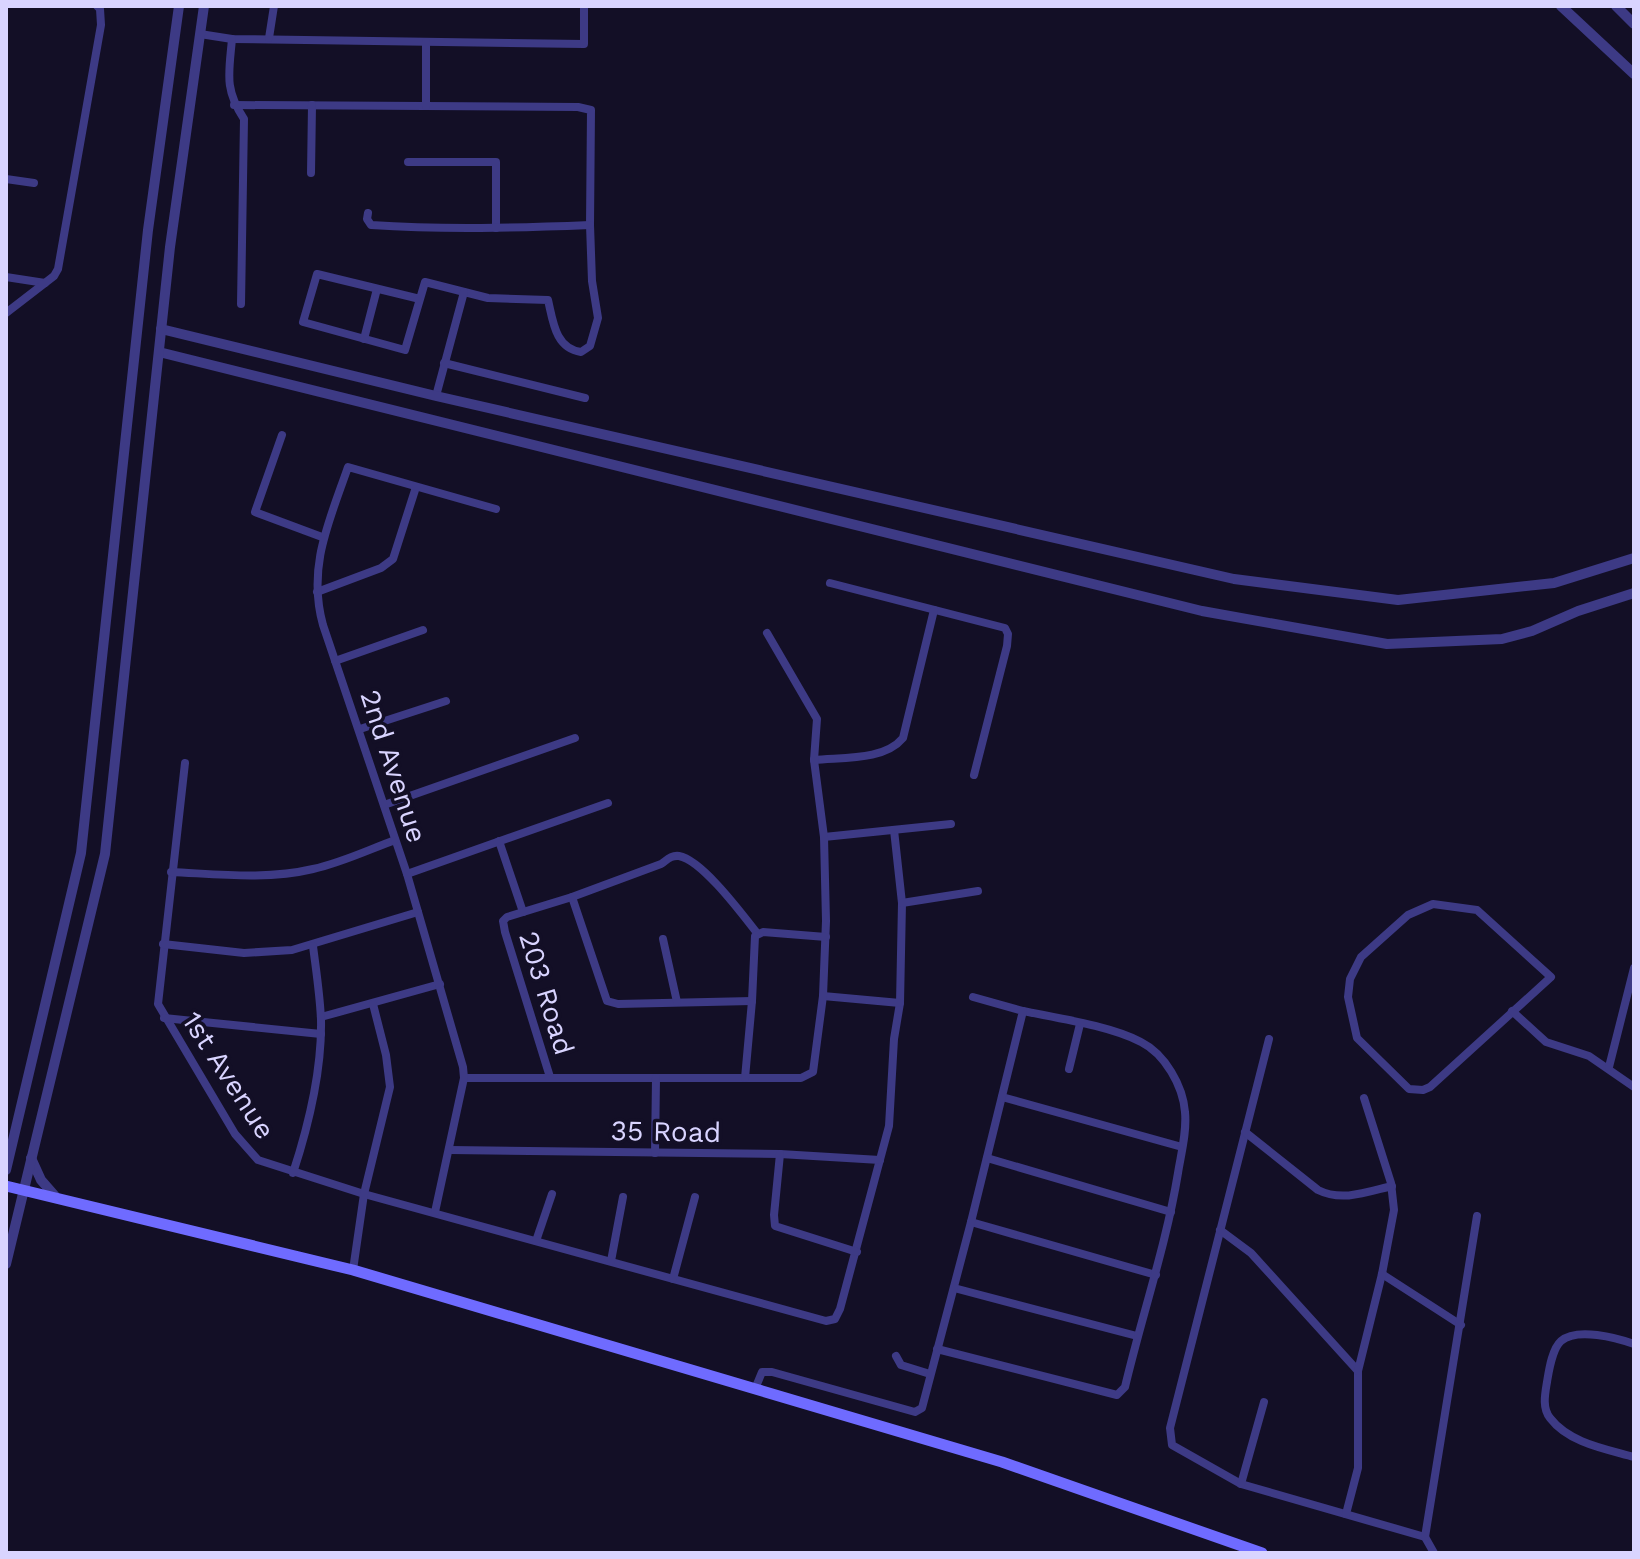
<svg xmlns="http://www.w3.org/2000/svg" width="1640" height="1559" viewBox="0 0 1640 1559" font-family="'Work Sans',sans-serif">
	<rect width="100%" height="100%" fill="#130f26"/>
	<g fill="none" stroke-linecap="round" stroke-linejoin="round">
		<g stroke="#3d3a85" stroke-width="8">
			<polyline points="200,34 232,39 584,44 584,6"/>
			<polyline points="269,38 274,6"/>
			<path d="M232 39C229 73 224 89 244 119L241 304"/>
			<path d="M234 105 578 107 591 110 590 225 592 281 598 318 590 346 581 352C555 348 553 321 548 300L488 298 425 282 405 350 303 322 317 274 420 299"/>
			<polyline points="426,106 426,42"/>
			<polyline points="408,162 496,162 496,228"/>
			<polyline points="311,173 312,105"/>
			<polyline points="6,179 34,183"/>
			<path d="M368 213 367 219 371 225C444 230 517 228 590 225"/>
			<polyline points="6,277 45,283"/>
			<polyline points="6,313 54,276 58,269 101,25 100,9 97,6"/>
			<polyline points="364,339 377,289"/>
			<polyline points="444,363 585,398"/>
			<polyline points="436,396 464,292"/>
			<polyline points="282,435 255,512 322,537"/>
			<polyline points="830,583 1005,628 1008,634 1007,646 974,775"/>
			<polyline points="317,592 381,568 393,559 416,487"/>
			<polyline points="335,661 423,630"/>
			<polyline points="360,729 446,701"/>
			<path d="M814 760C842 757 884 761 903 738L934 610"/>
			<polyline points="185,763 158,1004 235,1134 258,1160 364,1194 826,1321 835,1319 840,1309 889,1126 894,1039 900,1003 902,903 894,830"/>
			<polyline points="384,805 575,738"/>
			<polyline points="824,837 951,824"/>
			<polyline points="499,841 523,912"/>
			<path d="M171 872C217 874 267 880 313 869 341 863 368 850 395 840"/>
			<polyline points="407,874 608,803"/>
			<polyline points="572,897 607,1001 618,1004 752,1001"/>
			<polyline points="902,903 978,891"/>
			<polygon points="1433,904 1477,910 1551,977 1430,1087 1423,1090 1409,1089 1357,1038 1348,997 1350,979 1361,957 1408,915"/>
			<polyline points="663,939 677,1002"/>
			<polyline points="163,944 244,953 292,950 418,912"/>
			<polyline points="823,996 900,1003"/>
			<polyline points="1512,1011 1546,1042 1589,1056 1634,1087"/>
			<polyline points="321,1017 440,984"/>
			<polyline points="164,1018 321,1034"/>
			<polyline points="1269,1039 1170,1428 1172,1445 1241,1484 1425,1537 1434,1553"/>
			<polyline points="1609,1067 1634,968"/>
			<polyline points="1069,1069 1080,1024"/>
			<path d="M550 1077 505 932 503 921 507 917 572 897 661 864C667 860 671 855 679 856 702 860 742 914 757 933"/>
			<polyline points="464,1078 801,1078 813,1072 823,996 826,921 824,837 814,760 817,719 767,633"/>
			<polyline points="745,1078 752,1001 755,936 763,932 826,937"/>
			<polyline points="1002,1097 1182,1147"/>
			<path d="M1245 1132 1318 1190C1342 1202 1367 1192 1392 1186"/>
			<polyline points="450,1150 780,1154 880,1160"/>
			<polyline points="655,1153 656,1078"/>
			<polyline points="780,1154 774,1215 775,1226 857,1252"/>
			<polyline points="987,1158 1171,1212"/>
			<path d="M293 1173C309 1124 322 1072 321 1020 320 995 316 970 313 946"/>
			<path d="M435 1212 464 1078 463 1067 407 874 323 625C307 567 329 522 348 467L496 509"/>
			<polyline points="971,1222 1156,1275"/>
			<polyline points="1220,1230 1251,1253 1358,1371 1358,1468 1346,1514"/>
			<polyline points="536,1241 552,1194"/>
			<polyline points="611,1261 623,1197"/>
			<polyline points="353,1270 364,1194 390,1087 386,1055 373,1004"/>
			<polyline points="1382,1274 1461,1325"/>
			<polyline points="673,1279 695,1197"/>
			<polyline points="954,1288 1137,1336"/>
			<path d="M1634 1344C1617 1338 1577 1327 1561 1341 1552 1349 1549 1370 1547 1382 1545 1394 1542 1408 1550 1418 1569 1443 1606 1449 1634 1457"/>
			<path d="M937 1349 1117 1395 1125 1387C1142 1315 1166 1246 1178 1173 1181 1154 1187 1132 1185 1112 1183 1086 1165 1054 1141 1042 1111 1026 1057 1018 1023 1011"/>
			<polyline points="896,1356 901,1365 930,1374"/>
			<polyline points="1358,1371 1382,1274 1394,1210 1391,1183 1364,1098"/>
			<polyline points="755,1389 762,1372 772,1372 915,1412 922,1408 971,1222 1023,1011 973,997"/>
			<polyline points="1241,1484 1264,1402"/>
			<polyline points="1425,1537 1477,1216"/>
		</g>
		<g stroke="#3d3a85" stroke-width="10">
			<polyline points="1561,6 1634,74"/>
			<polyline points="1616,6 1634,24"/>
			<polyline points="161,329 436,396 1234,579 1398,600 1554,583 1634,558"/>
			<polyline points="159,352 1202,611 1387,644 1502,639 1532,631 1578,611 1634,593"/>
			<polyline points="31,1158 41,1180 55,1196"/>
			<polyline points="6,1170 81,853 148,230 179,6"/>
			<polyline points="6,1264 105,854 170,247 204,6"/>
		</g>
		<polyline stroke="#6f6bff" stroke-width="11" points="6,1186 353,1270 1002,1462 1262,1553"/>
	</g>
	<g text-anchor="middle" stroke-width="7" stroke-linejoin="round" paint-order="stroke">
		<g font-size="28" fill="#d9d4ff" stroke="#130f26">
			<text transform="translate(394 766) rotate(72)" y="10">2nd Avenue</text>
			<text transform="translate(547 993) rotate(73)" y="10">203 Road</text>
			<text transform="translate(229 1075) rotate(57)" y="10">1st Avenue</text>
			<text transform="translate(666 1131) rotate(1)" y="10">35 Road</text>
		</g>
	</g>
	<rect width="1640" height="1559" fill="none" stroke="#d9d4ff" stroke-width="16"/>
</svg>
